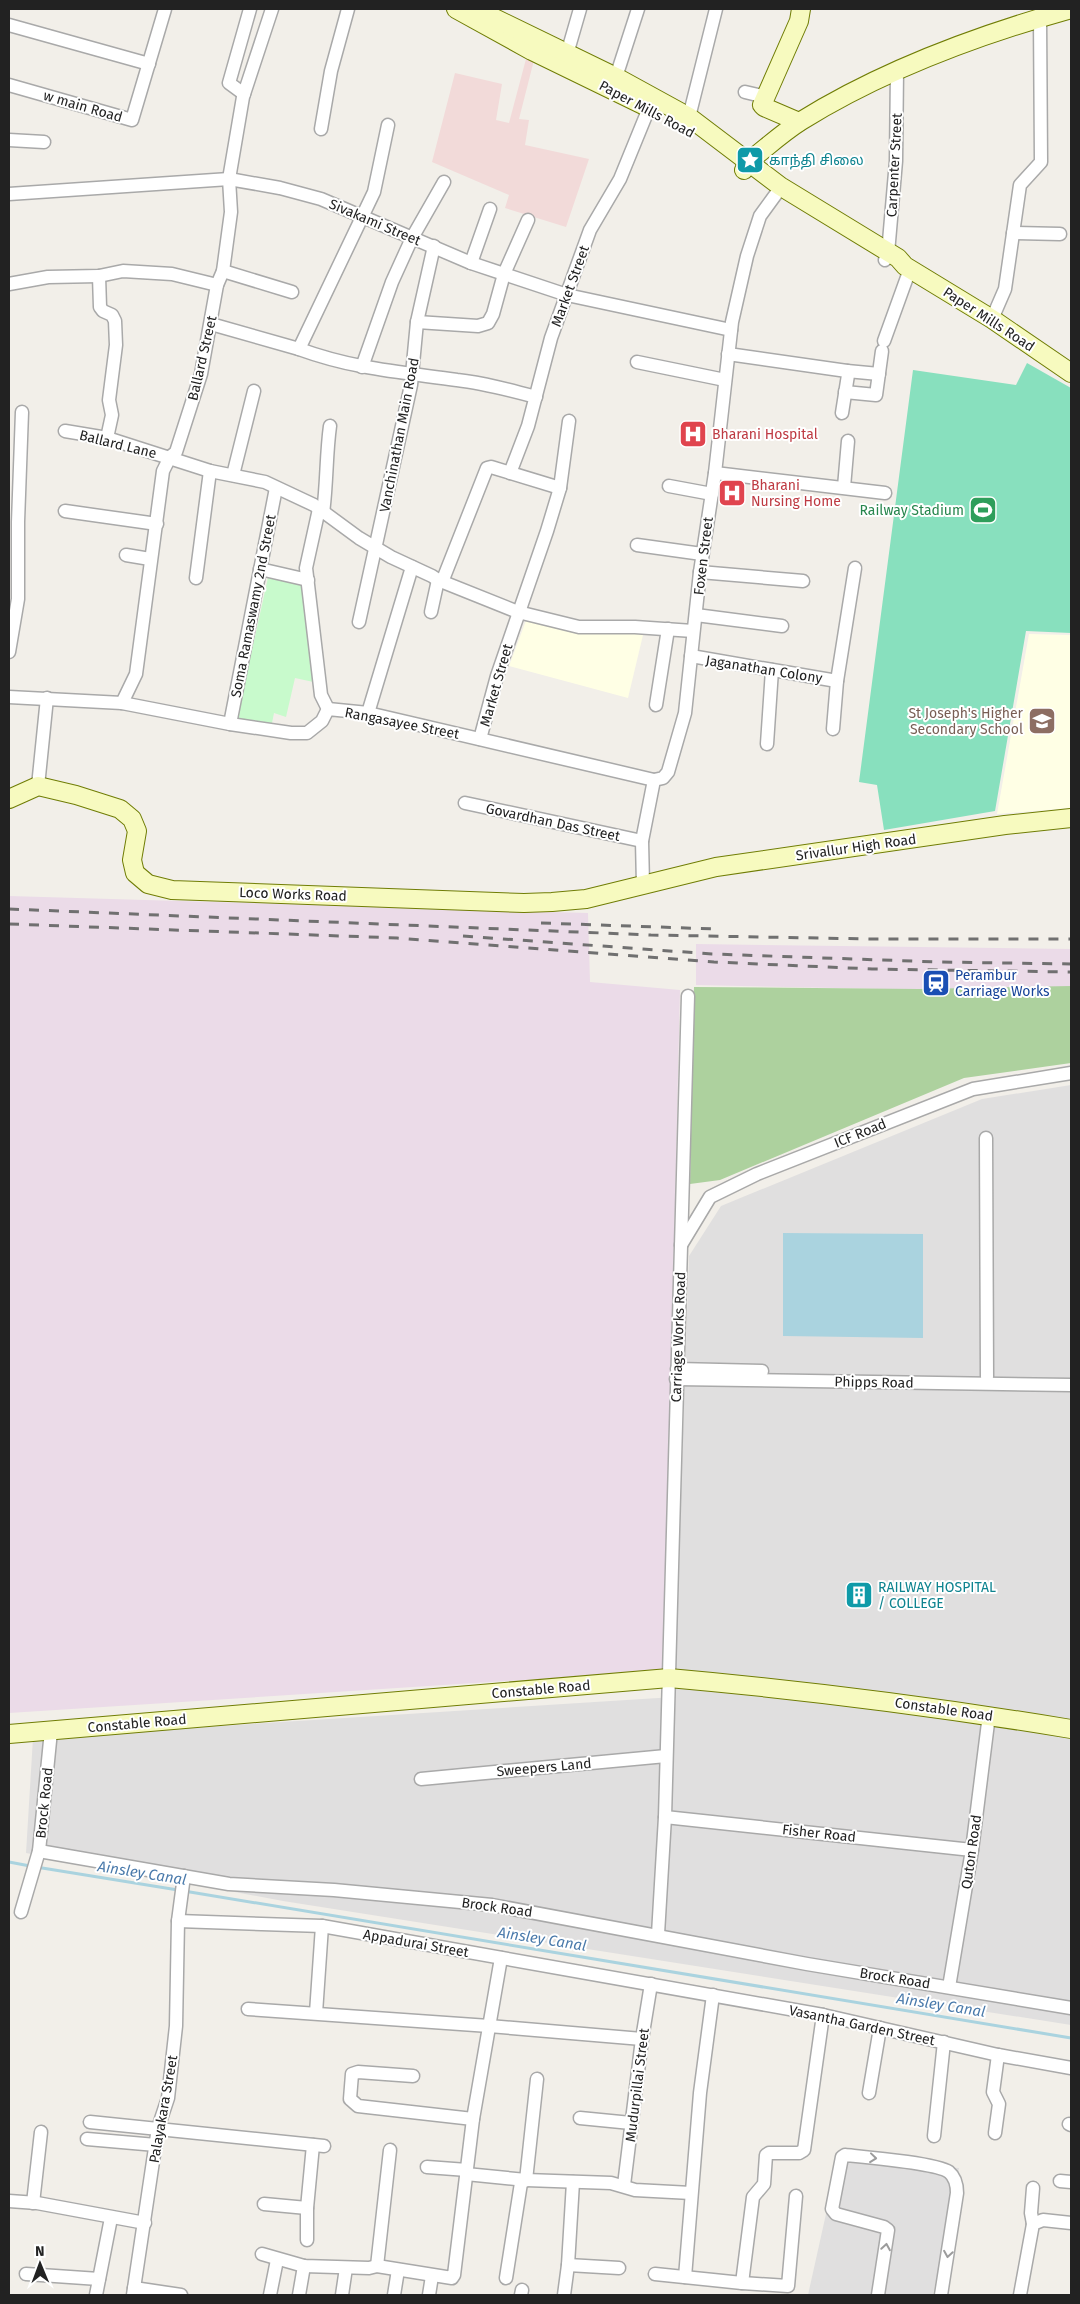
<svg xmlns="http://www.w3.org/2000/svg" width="1080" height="2304" viewBox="0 0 1080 2304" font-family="'Fira Sans','Noto Sans Tamil',sans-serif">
	<rect width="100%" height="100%" fill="#f2efe9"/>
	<g fill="#e0dfdf">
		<polygon points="1071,1085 1071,2025 283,1901 26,1853 33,1738 674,1697 689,1256 721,1206 982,1099"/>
		<polygon points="838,2160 959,2168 933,2295 808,2295"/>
	</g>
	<polygon fill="#f2dad9" points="526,59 534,60 519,119 529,120 525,145 589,159 566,227 505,208 509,195 432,162 455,73 502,84 496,120 509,123"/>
	<g fill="#ebdbe8">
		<polygon points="9,896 588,913 590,982 680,990 664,1671 9,1713"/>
		<polygon points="696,944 1071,949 1071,993 696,985"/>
	</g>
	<g fill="#ffffe5">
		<polygon points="530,610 643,635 628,698 509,666"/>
		<polygon points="1029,634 1071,635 1071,808 997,814"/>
	</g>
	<polygon fill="#add19e" points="1071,986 1071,1063 964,1078 720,1180 690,1184 694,987 919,989"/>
	<polygon fill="#c8facc" points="269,573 302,580 318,683 295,678 286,717 274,713 272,723 237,718"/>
	<polygon fill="#88e0be" points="1027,363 1071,388 1071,633 1026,631 995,811 884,830 877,785 859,782 913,370 1016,385"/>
	<polygon fill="#aad3df" points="783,1233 923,1234 923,1338 783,1336"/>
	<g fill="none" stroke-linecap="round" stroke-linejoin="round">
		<g stroke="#aad3df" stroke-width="3">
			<polyline points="9,1862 30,1866"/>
			<polyline points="36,1867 178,1890"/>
			<polyline points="184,1891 1071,2038"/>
		</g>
		<g stroke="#a9a9a9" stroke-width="15">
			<g id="street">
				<polyline points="9,25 149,64"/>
				<polyline points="567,54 580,9"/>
				<polyline points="616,77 638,9"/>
				<polyline points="9,85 132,120 165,9"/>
				<polyline points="745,92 766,97"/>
				<polyline points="244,94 229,83 250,9"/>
				<polyline points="684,127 689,117 716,9"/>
				<polyline points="321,129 331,71 348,9"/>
				<polyline points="9,140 44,142"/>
				<polyline points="9,194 229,179 280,188 321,199 471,263 567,295 731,330"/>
				<polyline points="1013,233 1060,234"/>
				<polyline points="885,260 888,253 896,161 897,70"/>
				<polyline points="471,263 490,209"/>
				<polyline points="223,271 292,292"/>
				<polyline points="99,276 100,307 103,311 112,315 115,321 116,345 109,400 112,415 107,438"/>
				<polyline points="9,284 48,277 99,276 123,271 172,274 217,285"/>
				<polyline points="992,319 1005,289 1020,185 1041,162 1040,18"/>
				<polyline points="417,322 478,326 488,323 493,314 504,274 528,220"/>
				<polyline points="211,324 299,349 374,192 388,125"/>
				<polyline points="884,341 910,269"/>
				<path d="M299 349C354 369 400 372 457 380 484 383 510 390 536 397"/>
				<polyline points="728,354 847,371 848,375 842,413"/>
				<polyline points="637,362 725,380"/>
				<polyline points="362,367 392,282 412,238 444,182"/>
				<polyline points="847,371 879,374"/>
				<polyline points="845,392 876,395 882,351"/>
				<polyline points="65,431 107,438 210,471 265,482 314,505 359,538 391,557 432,576 438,580 518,612 579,627 635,627 693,631"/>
				<polyline points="510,473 528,426 551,338 590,230 620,179 649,108"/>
				<polyline points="715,473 885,493"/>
				<polyline points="233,475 254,391"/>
				<polyline points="669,486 712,494"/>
				<polyline points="844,487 848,441"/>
				<polyline points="319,509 306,568 321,695 328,709"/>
				<polyline points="65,511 157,524"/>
				<path d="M323 513C327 483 326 455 330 426"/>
				<polyline points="637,545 702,554"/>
				<polyline points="126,555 150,559"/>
				<polyline points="260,569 308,580"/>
				<polyline points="700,572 803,581"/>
				<polyline points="196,578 210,471"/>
				<polyline points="442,582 487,468 491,467 560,488"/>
				<polyline points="431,612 438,580"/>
				<polyline points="696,615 782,626"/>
				<polyline points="359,622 411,385 417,322 434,246"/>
				<polyline points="9,652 18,599 18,522 22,412"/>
				<polyline points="691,656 837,681"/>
				<polyline points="9,697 122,703 230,724 291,733 307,733 322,721 328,709 368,713 654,780"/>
				<polyline points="122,703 136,674 163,471 170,457 176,452 201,374 217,285 223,271 231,212 229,179 243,97 272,9"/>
				<polyline points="656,705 668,629"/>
				<polyline points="368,713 412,567"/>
				<polyline points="230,724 276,488"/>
				<polyline points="833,729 837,681 855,568"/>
				<polyline points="480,739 497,676 547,531 560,488 569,421"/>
				<polyline points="767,744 772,670"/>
				<polyline points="38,786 47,698"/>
				<polyline points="465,803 642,841"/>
				<polyline points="643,885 642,841 654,780 663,778 668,772 685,713 700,572 715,473 732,322 747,256 760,216 776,194"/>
				<polyline points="986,1138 987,1377"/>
				<polyline points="681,1245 710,1197 757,1174 973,1089 1071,1073"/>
				<polyline points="677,1369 762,1371"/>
				<polyline points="676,1379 1071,1385"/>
				<polyline points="51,1731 39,1851 229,1884 334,1890 492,1905 807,1964 1071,2008"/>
				<polyline points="421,1779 666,1756"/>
				<polyline points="665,1817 972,1850"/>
				<polyline points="21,1912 39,1851"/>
				<polyline points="178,1921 322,1926 823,2015 998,2055 1071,2068"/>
				<polyline points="658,1934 665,1817 688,996"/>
				<polyline points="949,1987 972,1850 989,1715"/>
				<polyline points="248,2009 489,2026 642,2039"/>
				<polyline points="316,2013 322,1926"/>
				<polyline points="413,2076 358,2072 352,2074 350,2099 358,2106 473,2119"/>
				<polyline points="869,2093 880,2028"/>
				<polyline points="580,2118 631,2123"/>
				<polyline points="90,2122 324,2146"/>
				<polyline points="1069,2124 1071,2125"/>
				<polyline points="995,2133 999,2104 993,2092 998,2055"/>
				<polyline points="934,2136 944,2042"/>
				<polyline points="87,2139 156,2145"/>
				<polyline points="427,2167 467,2170"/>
				<polyline points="466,2174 526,2180 611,2183 635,2190 691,2193"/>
				<polyline points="1060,2181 1071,2182"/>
				<polyline points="624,2185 642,2039 651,1984"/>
				<polyline points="9,2201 37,2203 145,2223"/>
				<polyline points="33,2203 41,2132"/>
				<polyline points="264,2204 307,2208"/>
				<polyline points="1033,2224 1031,2213 1033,2188"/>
				<polyline points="307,2240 307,2208 313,2145"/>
				<polyline points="262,2254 304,2266 369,2268 377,2266 452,2278 454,2275 473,2119 501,1958"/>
				<polyline points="568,2265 619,2268"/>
				<polyline points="377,2266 390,2150"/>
				<polyline points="26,2274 99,2279"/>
				<polyline points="655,2274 742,2283 788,2286 796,2196"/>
				<polyline points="685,2277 700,2093 713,1995"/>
				<polyline points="506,2278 521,2183 526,2180 537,2079"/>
				<polyline points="742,2283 753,2197 764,2184 766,2155 769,2153 799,2153 804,2150 823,2015"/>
				<polyline points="134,2288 181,2295"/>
				<polyline points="96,2295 111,2218"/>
				<polyline points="133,2295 158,2128 168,2098 176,2026 178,1921 184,1876"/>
				<polyline points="270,2295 277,2260"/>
				<polyline points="299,2295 304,2266"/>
				<polyline points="342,2295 346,2268"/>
				<polyline points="394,2295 398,2270"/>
				<polyline points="429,2295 432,2276"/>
				<polyline points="521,2295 522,2290"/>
				<polyline points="564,2295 568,2265 573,2182"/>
				<path d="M878 2295 888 2230 884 2227 836 2214 832 2209 842 2157 845 2155C864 2157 936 2163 949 2172 955 2177 957 2185 957 2193L941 2295"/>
				<polyline points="1020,2295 1033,2224 1043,2220 1071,2223"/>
			</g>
		</g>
		<g stroke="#707d05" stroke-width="20">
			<g id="secondary">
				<polyline points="456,9 532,51 647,107"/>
				<polyline points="476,9 616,77 689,117 780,186 898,258 905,266 992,319 1071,373"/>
				<polyline points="799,122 764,107 762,105 799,21 801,9"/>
				<path d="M744 170 749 161C766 148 782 133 801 121 883 70 978 35 1071 9"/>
				<polyline points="9,799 38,786 76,795 120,809 132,819 137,831 132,860 135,873 148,884 172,890 524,903 552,902 586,899 716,867 1005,825 1071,818"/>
				<path d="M9 1734 669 1678C804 1690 938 1707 1071 1729"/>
			</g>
		</g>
		<use href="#street" stroke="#fff" stroke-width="12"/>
		<use href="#secondary" stroke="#f7fabf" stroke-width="18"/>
		<g stroke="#707070" stroke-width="3" stroke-dasharray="10 10" stroke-linecap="butt">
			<polyline points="9,909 651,935 872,939 1071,939"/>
			<polyline points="541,923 716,929"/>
			<polyline points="9,924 397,938 714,962 872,969 1071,972"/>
			<polyline points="463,936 712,954 939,962 1071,964"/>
		</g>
	</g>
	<defs><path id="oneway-chevron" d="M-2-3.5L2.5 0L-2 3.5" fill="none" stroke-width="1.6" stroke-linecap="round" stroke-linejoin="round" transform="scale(1.25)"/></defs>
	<g stroke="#9c9c9c">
		<use href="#oneway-chevron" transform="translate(873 2158) rotate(6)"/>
		<use href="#oneway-chevron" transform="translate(886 2247) rotate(-81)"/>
		<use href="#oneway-chevron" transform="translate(948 2254) rotate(99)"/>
	</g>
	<defs>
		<g id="sight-square" transform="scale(1.4375)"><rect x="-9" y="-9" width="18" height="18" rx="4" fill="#0f9aa8" stroke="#fff"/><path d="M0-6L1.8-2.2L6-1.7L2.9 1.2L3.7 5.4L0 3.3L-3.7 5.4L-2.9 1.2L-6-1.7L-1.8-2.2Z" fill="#fff"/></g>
		<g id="hospital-square" transform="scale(1.4375)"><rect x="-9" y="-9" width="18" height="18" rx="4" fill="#e0444e" stroke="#fff"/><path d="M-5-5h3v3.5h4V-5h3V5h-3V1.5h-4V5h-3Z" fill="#fff"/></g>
		<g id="stadium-square" transform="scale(1.4375)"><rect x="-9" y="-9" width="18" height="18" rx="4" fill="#2e9e5b" stroke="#fff"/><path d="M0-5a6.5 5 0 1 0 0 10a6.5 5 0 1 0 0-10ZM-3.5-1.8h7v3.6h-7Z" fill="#fff"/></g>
		<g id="school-square" transform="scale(1.4375)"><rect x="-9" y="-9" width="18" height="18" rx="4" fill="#8d6e63" stroke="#fff"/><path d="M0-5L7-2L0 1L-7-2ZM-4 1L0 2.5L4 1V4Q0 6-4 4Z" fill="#fff"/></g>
		<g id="station-square" transform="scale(1.4375)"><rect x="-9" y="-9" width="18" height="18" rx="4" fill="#1a4fb4" stroke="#fff"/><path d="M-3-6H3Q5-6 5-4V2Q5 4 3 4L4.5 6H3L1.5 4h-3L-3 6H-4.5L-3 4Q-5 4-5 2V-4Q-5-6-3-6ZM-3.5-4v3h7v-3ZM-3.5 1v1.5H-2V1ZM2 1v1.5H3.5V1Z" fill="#fff"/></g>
		<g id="building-square" transform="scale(1.4375)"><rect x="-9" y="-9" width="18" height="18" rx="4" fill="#0f9aa8" stroke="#fff"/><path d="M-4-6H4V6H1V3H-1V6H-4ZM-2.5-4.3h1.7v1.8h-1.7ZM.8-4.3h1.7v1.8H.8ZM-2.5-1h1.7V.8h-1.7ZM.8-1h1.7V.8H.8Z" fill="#fff"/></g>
	</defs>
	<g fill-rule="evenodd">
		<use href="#sight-square" x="750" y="160"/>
		<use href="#hospital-square" x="693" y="434"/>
		<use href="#hospital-square" x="732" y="493"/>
		<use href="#stadium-square" x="983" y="510"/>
		<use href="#school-square" x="1042" y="721"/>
		<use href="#station-square" x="936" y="983"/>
		<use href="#building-square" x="859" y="1595"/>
	</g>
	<g text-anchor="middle" stroke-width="4" stroke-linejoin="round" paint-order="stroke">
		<g font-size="14" fill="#222" stroke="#fff">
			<text transform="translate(83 106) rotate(16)" y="5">w main Road</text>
			<text transform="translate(647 109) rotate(28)" y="5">Paper Mills Road</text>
			<text transform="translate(894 165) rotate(-87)" y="5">Carpenter Street</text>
			<text transform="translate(375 222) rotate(23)" y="5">Sivakami Street</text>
			<text transform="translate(570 286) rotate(-70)" y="5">Market Street</text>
			<text transform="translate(989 319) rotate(33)" y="5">Paper Mills Road</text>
			<text transform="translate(202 358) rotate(-77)" y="5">Ballard Street</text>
			<text transform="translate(399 435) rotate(-79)" y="5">Vanchinathan Main Road</text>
			<text transform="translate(118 444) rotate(14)" y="5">Ballard Lane</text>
			<text transform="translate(703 556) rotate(-83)" y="5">Foxen Street</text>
			<text transform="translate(253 606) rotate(-79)" y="5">Soma Ramaswamy 2nd Street</text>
			<text transform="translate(764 669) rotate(9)" y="5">Jaganathan Colony</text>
			<text transform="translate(496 685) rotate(-74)" y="5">Market Street</text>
			<text transform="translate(402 723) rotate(11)" y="5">Rangasayee Street</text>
			<text transform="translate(553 822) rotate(12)" y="5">Govardhan Das Street</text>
			<text transform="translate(856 847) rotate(-8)" y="5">Srivallur High Road</text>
			<text transform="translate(293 894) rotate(2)" y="5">Loco Works Road</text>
			<text transform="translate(860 1133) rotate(-22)" y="5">ICF Road</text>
			<text transform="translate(678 1337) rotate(-88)" y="5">Carriage Works Road</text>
			<text transform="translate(874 1382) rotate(1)" y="5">Phipps Road</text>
			<text transform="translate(541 1689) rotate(-5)" y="5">Constable Road</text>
			<text transform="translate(944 1709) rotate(8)" y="5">Constable Road</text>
			<text transform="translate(137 1723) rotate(-5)" y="5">Constable Road</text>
			<text transform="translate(544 1767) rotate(-5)" y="5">Sweepers Land</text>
			<text transform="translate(44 1803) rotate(-84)" y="5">Brock Road</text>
			<text transform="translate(819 1833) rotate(6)" y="5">Fisher Road</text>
			<text transform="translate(971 1852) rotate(-82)" y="5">Quton Road</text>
			<text transform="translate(497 1907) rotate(8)" y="5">Brock Road</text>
			<text transform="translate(416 1943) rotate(10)" y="5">Appadurai Street</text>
			<text transform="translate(895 1978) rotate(9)" y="5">Brock Road</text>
			<text transform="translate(862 2025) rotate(12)" y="5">Vasantha Garden Street</text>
			<text transform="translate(637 2085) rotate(-83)" y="5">Mudurpillai Street</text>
			<text transform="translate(163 2109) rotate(-80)" y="5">Palayakara Street</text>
		</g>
		<g font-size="14" fill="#0d838f" stroke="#fff" text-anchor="start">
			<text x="769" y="165">காந்தி சிலை</text>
			<text x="878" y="1592">RAILWAY HOSPITAL<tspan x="878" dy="16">/ COLLEGE</tspan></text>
		</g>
		<g font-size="14" fill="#be3a42" stroke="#fff" text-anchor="start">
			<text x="712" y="439">Bharani Hospital</text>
			<text x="751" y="490">Bharani<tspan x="751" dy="16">Nursing Home</tspan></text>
		</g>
		<g font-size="14" fill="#27864d" stroke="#fff" text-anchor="end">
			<text x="964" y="515">Railway Stadium</text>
		</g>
		<g font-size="14" fill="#785e54" stroke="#fff" text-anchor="end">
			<text x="1023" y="718">St Joseph's Higher<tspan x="1023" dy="16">Secondary School</tspan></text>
		</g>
		<g font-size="14" fill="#164399" stroke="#fff" text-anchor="start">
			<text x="955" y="980">Perambur<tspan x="955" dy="16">Carriage Works</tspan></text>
		</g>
		<g font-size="15" font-style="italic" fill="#4a7aab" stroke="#fff">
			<text transform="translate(142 1873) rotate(9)" y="5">Ainsley Canal</text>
			<text transform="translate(542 1939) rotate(9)" y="5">Ainsley Canal</text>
			<text transform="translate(941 2005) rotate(9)" y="5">Ainsley Canal</text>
		</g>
	</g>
	<rect width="1080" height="2304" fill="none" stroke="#222222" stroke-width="20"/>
	<g transform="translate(40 2264) rotate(359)" stroke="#ffffff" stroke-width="4" paint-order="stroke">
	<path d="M0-4L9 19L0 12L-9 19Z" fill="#222222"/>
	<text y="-8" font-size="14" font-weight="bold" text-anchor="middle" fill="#222222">N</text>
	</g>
</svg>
